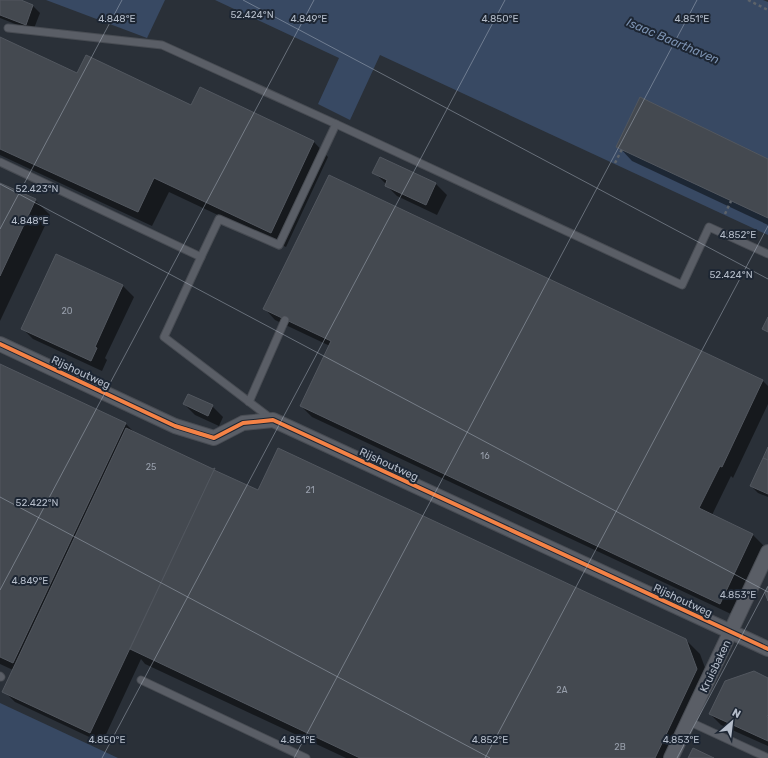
<svg xmlns="http://www.w3.org/2000/svg" width="768" height="758" viewBox="0 0 768 758" font-family="Rubik,sans-serif">
	<rect width="100%" height="100%" fill="#2a3038"/>
	<g fill="#384963">
		<polygon points="46,0 165,0 147,38"/>
		<polygon points="215,0 763,0 768,2 768,235 380,55 350,120 318,104 339,58"/>
		<polygon points="0,703 118,758 0,758"/>
	</g>
	<g fill="#0007">
		<polygon points="0,0 19,0 33,6 40,13 33,31 0,18"/>
		<polygon points="0,38 77,74 192,106 200,89 314,142 328,157 286,247 169,192 152,226 0,155"/>
		<polygon points="618,146 768,160 768,225 632,161"/>
		<polygon points="381,158 436,184 447,195 437,215 397,196 386,185 386,184 374,172"/>
		<polygon points="329,176 763,381 768,386 768,404 733,478 731,476 712,515 753,535 764,546 731,614 312,417 301,406 330,346 275,320 265,309"/>
		<polygon points="0,184 35,200 50,215 0,321"/>
		<polygon points="57,255 123,286 134,297 105,358 107,360 102,371 33,339 22,328"/>
		<polygon points="0,365 125,423 136,434 258,492 685,639 700,654 711,684 676,758 346,758 145,664 141,659 102,743 15,702 4,691 13,670 0,664"/>
		<polygon points="184,404 212,406 223,417 219,426 195,415"/>
		<polygon points="768,450 768,497 758,493 751,486"/>
		<polygon points="768,679 768,746 721,725 710,714"/>
	</g>
	<g fill="#444950" stroke="#52575f">
		<polygon points="0,0 21,0 33,5 26,25 0,15"/>
		<polygon points="0,37 77,73 86,55 191,105 200,87 314,141 271,233 154,178 138,212 0,149"/>
		<polygon points="640,97 768,159 768,218 616,147"/>
		<polygon points="380,157 436,183 426,205 385,186 387,180 372,173"/>
		<polygon points="329,175 763,380 722,467 720,466 699,508 753,534 720,604 300,406 331,341 263,309"/>
		<polygon points="0,183 36,199 0,276"/>
		<polygon points="56,254 123,285 95,347 97,348 91,361 21,329"/>
		<polygon points="768,317 768,332 762,329"/>
		<polygon points="0,364 126,423 13,663 0,657"/>
		<polygon points="188,394 213,405 208,416 183,404"/>
		<polygon points="126,428 213,469 215,468 90,733 2,692"/>
		<polygon points="768,447 768,460 763,458"/>
		<polygon points="278,448 686,639 697,669 655,758 360,758 130,649 214,470 258,490"/>
		<polygon points="763,458 768,460 768,494 750,486"/>
		<polygon points="768,587 768,601 765,593"/>
		<polygon points="754,671 768,678 768,714 767,717 768,717 768,741 709,714 725,681"/>
		<polygon points="693,748 714,758 688,758"/>
	</g>
	<g fill="none" stroke-linecap="round" stroke-linejoin="round">
		<g stroke="#484c53" stroke-width="9">
			<g id="lane">
				<polyline points="8,28 162,45 336,124 279,245 219,219 201,257"/>
				<polyline points="336,124 682,285 709,227 768,254"/>
				<polyline points="0,162 201,257 164,337 273,420"/>
				<polyline points="249,402 285,320"/>
				<polyline points="0,676 1,677"/>
				<polyline points="141,680 306,758"/>
				<polyline points="688,721 768,758"/>
			</g>
		</g>
		<g stroke="#484c53" stroke-width="16">
			<g id="street">
				<polyline points="0,344 175,426 214,438 243,423 273,420 768,649"/>
				<polyline points="671,758 768,552"/>
			</g>
		</g>
		<g stroke="#5d636a" stroke-width="2.5" stroke-dasharray="3 3" stroke-linecap="butt">
			<polyline points="748,0 768,10"/>
			<polyline points="615,163 622,149"/>
			<polyline points="725,214 731,201"/>
		</g>
		<use href="#lane" stroke="#5a5e66" stroke-width="7"/>
		<use href="#street" stroke="#5a5e66" stroke-width="14"/>
		<g stroke="#1d2633" stroke-width="6">
			<polyline id="cycleway" points="0,344 175,426 214,438 243,423 273,420 768,649"/>
		</g>
		<use href="#cycleway" stroke="#f48246" stroke-width="4"/>
	</g>
	<path fill="none" stroke="#b4bcc9" stroke-width="1" stroke-opacity="0.45" d="M243 0 768 279M0 184 768 592M0 229 122 0M0 497 490 758M0 590 314 0M102 758 505 0M294 758 697 0M485 758 768 226M677 758 768 586"/>
	<g text-anchor="middle" stroke-width="4" stroke-linejoin="round" paint-order="stroke">
		<g font-size="9" fill="#989fab">
			<text x="67" y="314">20</text>
			<text x="485" y="459">16</text>
			<text x="151" y="470">25</text>
			<text x="310" y="493">21</text>
			<text x="562" y="693">2A</text>
			<text x="620" y="750">2B</text>
		</g>
		<g font-size="11" fill="#b4bcc9" stroke="#1d2633">
			<text transform="translate(81 372) rotate(25)" y="4">Rijshoutweg</text>
			<text transform="translate(389 464) rotate(25)" y="4">Rijshoutweg</text>
			<text transform="translate(683 600) rotate(25)" y="4">Rijshoutweg</text>
			<text transform="translate(715 666) rotate(-64)" y="4">Kruisbaken</text>
		</g>
		<g font-size="12" font-style="italic" fill="#7c92b1" stroke="#1d2633">
			<text transform="translate(673 41) rotate(23)" y="4">Isaac Baarthaven</text>
		</g>
	</g>
	<g font-size="10" text-anchor="middle" fill="#b4bcc9" stroke="#1d2633" stroke-width="4" stroke-linejoin="round" paint-order="stroke">
		<text x="252" y="18">52.424°N</text>
		<text x="117" y="22">4.848°E</text>
		<text x="309" y="22">4.849°E</text>
		<text x="500" y="22">4.850°E</text>
		<text x="692" y="22">4.851°E</text>
		<text x="37" y="192">52.423°N</text>
		<text x="30" y="224">4.848°E</text>
		<text x="738" y="238">4.852°E</text>
		<text x="731" y="278">52.424°N</text>
		<text x="37" y="506">52.422°N</text>
		<text x="30" y="584">4.849°E</text>
		<text x="738" y="598">4.853°E</text>
		<text x="107" y="743">4.850°E</text>
		<text x="298" y="743">4.851°E</text>
		<text x="490" y="743">4.852°E</text>
		<text x="681" y="743">4.853°E</text>
	</g>
	<g transform="translate(732 722) rotate(28)" stroke="#1d2633" stroke-width="3" paint-order="stroke">
	<path d="M0-3L7 15L0 10L-7 15Z" fill="#b4bcc9"/>
	<text y="-6" font-size="11" font-weight="bold" text-anchor="middle" fill="#b4bcc9">N</text>
	</g>
</svg>
